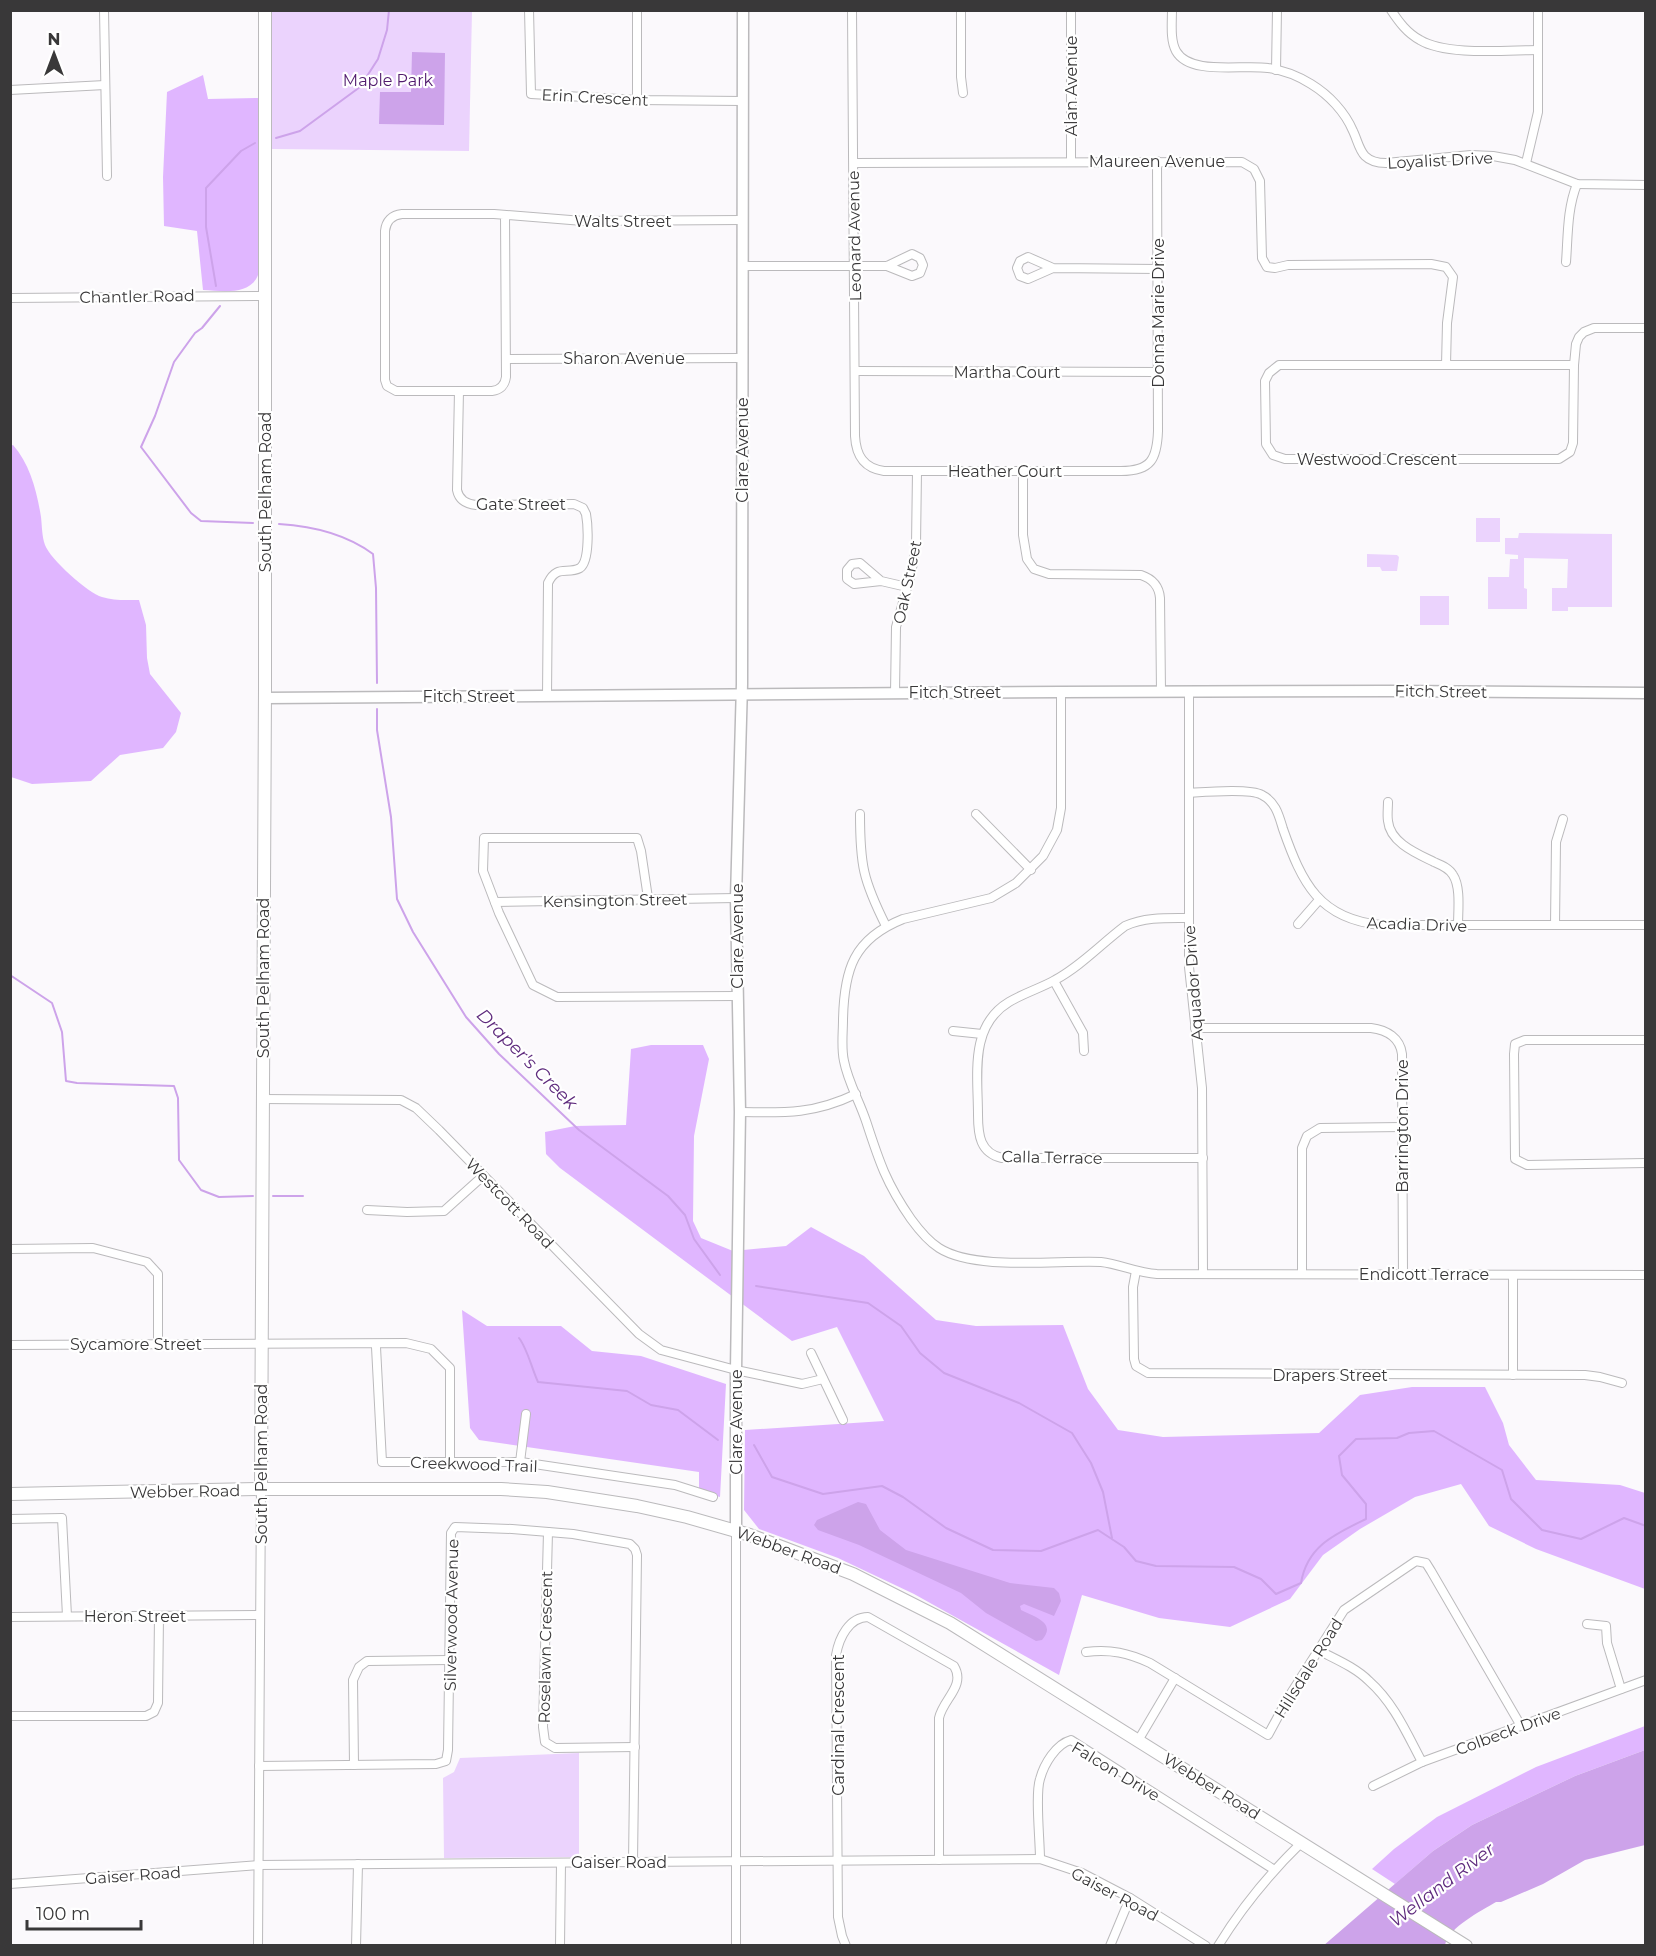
<svg xmlns="http://www.w3.org/2000/svg" width="1656" height="1956" viewBox="0 0 1656 1956" font-family="Montserrat,sans-serif">
	<rect width="100%" height="100%" fill="#fbf9fc"/>
	<g fill="#ebd3fd">
		<polygon points="272,11 472,11 469,151 272,149"/>
		<rect x="1476" y="518" width="24" height="24"/>
		<polygon points="1519,533 1612,534 1612,607 1568,607 1568,611 1552,611 1552,588 1567,588 1568,559 1524,558 1524,588 1527,589 1527,609 1488,609 1488,577 1509,577 1510,559 1518,559 1518,555 1505,554 1505,538 1518,538"/>
		<polygon points="1367,554 1397,555 1399,557 1397,571 1382,571 1380,567 1367,567"/>
		<rect x="1420" y="596" width="29" height="29"/>
		<polygon points="579,1753 579,1857 444,1858 443,1778 454,1772 460,1758"/>
	</g>
	<g fill="#e0b6ff">
		<path d="M203 75 208 99 260 98 258 275C250 296 222 291 203 290L197 231 164 226 163 177 167 92Z"/>
		<path d="M13 445C30 464 37 492 41 517 42 526 42 537 45 545 50 559 88 593 102 597 114 601 126 600 139 600L146 625 147 658 150 674 181 713 176 732 163 748 120 755 91 781 32 784 11 777 10 446Z"/>
		<polygon points="651,1045 703,1045 709,1059 694,1136 693,1221 701,1238 733,1251 786,1246 811,1227 864,1256 936,1320 976,1326 1063,1325 1088,1389 1118,1430 1163,1437 1319,1433 1360,1395 1412,1387 1485,1387 1503,1423 1509,1445 1536,1480 1620,1485 1645,1493 1645,1589 1536,1549 1489,1526 1461,1484 1415,1497 1360,1529 1323,1555 1290,1599 1230,1627 1159,1618 1082,1595 1059,1675 914,1594 838,1558 759,1529 744,1510 745,1430 884,1421 837,1327 792,1341 560,1168 546,1154 545,1132 575,1126 626,1125 631,1049"/>
		<polygon points="462,1310 487,1326 561,1326 592,1351 641,1356 726,1384 720,1497 699,1491 699,1472 479,1440 470,1428"/>
		<polygon points="1645,1726 1645,1750 1575,1776 1472,1825 1433,1851 1395,1884 1372,1869 1394,1849 1437,1817 1536,1767"/>
	</g>
	<g fill="#cda3ea">
		<polygon points="412,52 445,53 444,125 379,124 380,92 411,92"/>
		<path d="M858 1502 866 1504 880 1530 906 1550 1010 1583 1054 1588 1059 1593 1061 1601 1054 1616 1024 1604 1020 1606 1021 1610C1035 1617 1057 1623 1042 1640L1036 1641 986 1613 961 1593 859 1545 818 1530 814 1525 817 1520Z"/>
		<path d="M1645 1750V1845L1585 1860 1543 1884 1501 1902H1496C1481 1911 1449 1927 1445 1945L1323 1946 1433 1851 1472 1825 1575 1776Z"/>
	</g>
	<g fill="none" stroke-linecap="round" stroke-linejoin="round">
		<g stroke="#cda3ea" stroke-width="2">
			<polyline points="276,138 300,131 360,87 378,59 387,30 389,10"/>
			<polyline points="216,286 206,227 206,188 241,151 255,143"/>
			<polyline points="220,306 202,328 195,333 174,362 155,416 141,447 191,513 201,521 253,523"/>
			<path d="M279 524C312 526 346 534 373 554L376 588 377 683"/>
			<polyline points="377,709 377,730 391,817 397,899 413,932 466,1017 499,1054 579,1130 668,1196 685,1215 694,1239 720,1275"/>
			<polyline points="10,975 52,1003 62,1032 66,1081 77,1083 174,1086 178,1098 179,1160 201,1190 219,1197 253,1196"/>
			<polyline points="273,1196 303,1196"/>
			<polyline points="756,1286 868,1303 901,1326 920,1353 944,1373 1019,1403 1072,1433 1091,1463 1103,1492 1112,1538"/>
			<path d="M519 1338C527 1348 532 1369 538 1382L627 1391 651 1405 678 1410 718 1440"/>
			<path d="M754 1445 772 1477 823 1494 882 1486 903 1497 946 1528 993 1550 1041 1551 1098 1530 1124 1547 1136 1561 1156 1566 1234 1567 1261 1579 1276 1594 1301 1583C1307 1546 1335 1534 1366 1519V1504L1342 1475 1339 1456 1356 1439 1397 1438 1409 1433 1434 1431 1502 1470 1511 1499 1542 1530 1581 1539 1624 1518 1646 1526"/>
		</g>
		<g stroke="#bbbabc" stroke-width="10">
			<g id="minor">
				<polyline points="104,10 107,176"/>
				<polyline points="529,10 531,94 637,100 742,101"/>
				<path d="M852 10 855 436C856 455 863 468 884 471H1121C1151 471 1157 459 1158 431L1157 161"/>
				<polyline points="961,10 961,77 963,93"/>
				<polyline points="1071,10 1071,161"/>
				<path d="M1172 10C1172 23 1170 40 1176 51 1190 76 1243 64 1268 68 1283 70 1298 76 1311 84 1329 95 1345 112 1353 131 1357 139 1359 150 1365 156 1371 162 1378 163 1386 163L1471 155 1493 156 1515 160 1577 184 1646 185"/>
				<path d="M1391 10C1399 22 1407 33 1420 40 1446 56 1507 50 1538 50"/>
				<polyline points="1276,70 1277,10"/>
				<polyline points="10,90 105,85"/>
				<polyline points="637,100 637,10"/>
				<polyline points="854,163 1242,162 1254,169 1260,181 1262,258 1267,267 1275,268 1288,265 1431,264 1446,267 1453,277 1447,323 1446,365"/>
				<polyline points="1526,163 1538,112 1538,10"/>
				<path d="M505 215 506 377C505 385 500 390 492 391H396L387 386 385 380V231C386 221 392 215 402 214H494L583 221 742 220"/>
				<path d="M1566 262C1568 236 1567 209 1577 184"/>
				<polyline points="742,266 887,266 912,254 920,258 923,265 920,273 912,276 887,266"/>
				<polyline points="1053,268 1028,257 1020,261 1017,268 1020,276 1028,279 1053,268 1158,269"/>
				<polyline points="10,298 264,296"/>
				<polyline points="506,359 742,358"/>
				<polyline points="1574,365 1279,365 1269,373 1265,381 1266,444 1273,455 1285,459 1559,459 1570,452 1573,443 1574,365 1576,344 1579,337 1584,332 1594,328 1646,328"/>
				<polyline points="855,371 1158,372"/>
				<path d="M459 391 457 490C459 500 466 504 476 505L574 504 583 508 586 514C588 525 590 561 580 568 567 575 557 564 548 583L547 696"/>
				<path d="M1023 472V535L1027 559 1034 569 1049 574 1141 575C1153 579 1159 586 1160 598L1161 692"/>
				<polyline points="881,581 854,584 847,579 847,570 852,564 860,563 881,581 907,587"/>
				<path d="M1061 692V808L1057 830 1043 856 1016 883 991 898 903 919C853 939 844 970 843 1020 843 1033 841 1048 844 1061 848 1082 859 1100 866 1121 879 1161 886 1183 911 1219 919 1230 928 1241 939 1248 975 1271 1057 1260 1101 1262 1120 1264 1137 1273 1157 1274L1646 1275"/>
				<polyline points="1189,692 1189,967 1202,1088 1203,1274"/>
				<polyline points="895,693 896,627 911,574 916,545 917,471"/>
				<path d="M1189 793C1205 792 1250 788 1262 795 1276 802 1279 816 1283 829 1302 883 1319 919 1381 925H1646"/>
				<path d="M1388 802C1388 808 1387 815 1388 821 1390 843 1418 854 1434 862 1441 865 1449 868 1453 875 1461 887 1458 911 1458 925"/>
				<path d="M860 814C860 865 863 880 886 926"/>
				<polyline points="976,814 1031,870"/>
				<polyline points="648,898 641,851 637,838 484,838 483,871 499,913 533,985 557,997 737,996"/>
				<polyline points="495,902 736,898"/>
				<path d="M1188 918C1166 918 1145 917 1125 926 1101 944 1081 966 1055 980 1041 988 1024 993 1009 1002 969 1026 978 1075 978 1115 978 1135 980 1153 1002 1158H1203"/>
				<polyline points="1298,924 1319,900"/>
				<polyline points="1555,925 1556,842 1563,819"/>
				<polyline points="1054,981 1083,1033 1084,1051"/>
				<path d="M1195 1028H1371C1387 1030 1400 1038 1402 1054L1403 1274"/>
				<polyline points="953,1031 982,1034"/>
				<polyline points="1646,1040 1525,1040 1515,1044 1514,1054 1515,1159 1527,1165 1646,1163"/>
				<polyline points="262,1099 401,1100 416,1108 439,1130 639,1334 661,1350 736,1370 802,1384 823,1379"/>
				<path d="M740 1112C786 1113 814 1114 856 1094"/>
				<polyline points="367,1210 407,1212 444,1211 483,1176"/>
				<polyline points="10,1249 93,1248 147,1262 158,1274 158,1344"/>
				<polyline points="1136,1271 1133,1287 1134,1359 1136,1366 1148,1373 1585,1375 1600,1377 1622,1383"/>
				<polyline points="1302,1274 1302,1148 1307,1136 1320,1128 1402,1127"/>
				<polyline points="10,1345 406,1343 431,1349 450,1368 450,1462"/>
				<polyline points="376,1347 382,1462 521,1462 675,1485 713,1497"/>
				<polyline points="811,1353 843,1420"/>
				<polyline points="1513,1375 1513,1275"/>
				<polyline points="520,1462 526,1414"/>
				<polyline points="10,1519 62,1518 67,1616"/>
				<polyline points="736,1531 736,1946"/>
				<polyline points="548,1532 543,1727 545,1742 555,1748 635,1747"/>
				<polyline points="10,1617 260,1615"/>
				<polyline points="1587,1624 1606,1626 1607,1643 1621,1689"/>
				<path d="M1318 1650C1335 1659 1355 1667 1369 1681 1394 1703 1407 1734 1422 1762"/>
				<path d="M1086 1652C1111 1649 1128 1653 1150 1663L1268 1735 1288 1698 1344 1610 1416 1561 1426 1563 1431 1571 1521 1726"/>
				<polyline points="10,1716 146,1716 154,1712 158,1703 159,1616"/>
				<polyline points="1139,1739 1175,1678"/>
				<polyline points="354,1765 353,1680 359,1667 367,1661 449,1660"/>
				<polyline points="259,1766 436,1764 446,1761 448,1750 451,1533 455,1527 512,1529 573,1534 630,1544 635,1549 637,1555 633,1862"/>
				<polyline points="1373,1786 1422,1762 1646,1680"/>
				<path d="M1040 1859C1040 1840 1035 1794 1040 1779 1044 1764 1056 1744 1071 1740L1273 1869"/>
				<polyline points="10,1884 258,1865 1040,1859 1082,1873 1130,1898 1206,1946"/>
				<polyline points="258,1946 261,1489"/>
				<polyline points="356,1946 358,1864"/>
				<polyline points="560,1946 561,1863"/>
				<path d="M846 1946 842 1936 838 1917 836 1655C839 1638 849 1617 868 1617L954 1666C966 1686 943 1699 939 1718V1860"/>
				<polyline points="1110,1946 1130,1898"/>
				<path d="M1218 1946C1242 1907 1269 1874 1302 1842"/>
			</g>
		</g>
		<g stroke="#bbbabc" stroke-width="13">
			<g id="tertiary">
				<polyline points="265,698 1061,692 1391,691 1646,693"/>
				<polyline points="736,1531 736,1370 740,1112 736,898 742,684 743,10"/>
			</g>
		</g>
		<g stroke="#bbbabc" stroke-width="14">
			<g id="secondary">
				<polyline points="261,1489 265,688 265,10"/>
				<polyline points="10,1494 261,1489 501,1489 547,1492 637,1506 687,1517 750,1535 853,1574 950,1623 1466,1946"/>
			</g>
		</g>
		<use href="#minor" stroke="#fff" stroke-width="8"/>
		<use href="#tertiary" stroke="#fff" stroke-width="10"/>
		<use href="#secondary" stroke="#fff" stroke-width="12"/>
	</g>
	<g text-anchor="middle" stroke-width="4.5" stroke-linejoin="round" paint-order="stroke">
		<g font-size="16" fill="#511b6e" stroke="#fff">
			<text x="388" y="86">Maple Park</text>
		</g>
		<g font-size="16" fill="#393839" stroke="#fff">
			<text transform="translate(1071 86) rotate(-90)" y="6">Alan Avenue</text>
			<text transform="translate(595 97) rotate(3)" y="6">Erin Crescent</text>
			<text transform="translate(1440 160) rotate(-3)" y="6">Loyalist Drive</text>
			<text x="1157" y="167">Maureen Avenue</text>
			<text x="623" y="227">Walts Street</text>
			<text transform="translate(854 236) rotate(-91)" y="6">Leonard Avenue</text>
			<text transform="translate(137 296) rotate(-1)" y="6">Chantler Road</text>
			<text transform="translate(1158 313) rotate(-90)" y="6">Donna Marie Drive</text>
			<text x="624" y="364">Sharon Avenue</text>
			<text x="1007" y="378">Martha Court</text>
			<text transform="translate(742 450) rotate(-90)" y="6">Clare Avenue</text>
			<text x="1377" y="465">Westwood Crescent</text>
			<text x="1005" y="477">Heather Court</text>
			<text transform="translate(265 492) rotate(-90)" y="6">South Pelham Road</text>
			<text x="521" y="510">Gate Street</text>
			<text transform="translate(907 582) rotate(-78)" y="6">Oak Street</text>
			<text transform="translate(1441 691) rotate(1)" y="6">Fitch Street</text>
			<text x="955" y="698">Fitch Street</text>
			<text x="469" y="702">Fitch Street</text>
			<text transform="translate(615 900) rotate(-1)" y="6">Kensington Street</text>
			<text transform="translate(1417 924) rotate(2)" y="6">Acadia Drive</text>
			<text transform="translate(737 936) rotate(-90)" y="6">Clare Avenue</text>
			<text transform="translate(263 978) rotate(-90)" y="6">South Pelham Road</text>
			<text transform="translate(1193 983) rotate(-94)" y="6">Aquador Drive</text>
			<text transform="translate(1402 1126) rotate(-90)" y="6">Barrington Drive</text>
			<text transform="translate(1052 1157) rotate(1)" y="6">Calla Terrace</text>
			<text transform="translate(510 1203) rotate(46)" y="6">Westcott Road</text>
			<text x="1424" y="1280">Endicott Terrace</text>
			<text x="136" y="1350">Sycamore Street</text>
			<text x="1330" y="1381">Drapers Street</text>
			<text transform="translate(736 1422) rotate(-90)" y="6">Clare Avenue</text>
			<text transform="translate(261 1464) rotate(-90)" y="6">South Pelham Road</text>
			<text transform="translate(474 1464) rotate(2)" y="6">Creekwood Trail</text>
			<text transform="translate(185 1491) rotate(-1)" y="6">Webber Road</text>
			<text transform="translate(789 1550) rotate(20)" y="6">Webber Road</text>
			<text transform="translate(451 1615) rotate(-89)" y="6">Silverwood Avenue</text>
			<text x="135" y="1622">Heron Street</text>
			<text transform="translate(545 1647) rotate(-89)" y="6">Roselawn Crescent</text>
			<text transform="translate(1308 1668) rotate(-58)" y="6">Hillsdale Road</text>
			<text transform="translate(838 1725) rotate(-90)" y="6">Cardinal Crescent</text>
			<text transform="translate(1508 1731) rotate(-20)" y="6">Colbeck Drive</text>
			<text transform="translate(1116 1771) rotate(31)" y="6">Falcon Drive</text>
			<text transform="translate(1212 1786) rotate(32)" y="6">Webber Road</text>
			<text x="619" y="1868">Gaiser Road</text>
			<text transform="translate(133 1875) rotate(-4)" y="6">Gaiser Road</text>
			<text transform="translate(1115 1894) rotate(28)" y="6">Gaiser Road</text>
		</g>
		<g font-size="18" font-style="italic" fill="#5e2a7d" stroke="#fff">
			<text transform="translate(527 1059) rotate(45)" y="6">Draper's Creek</text>
			<text transform="translate(1442 1885) rotate(-37)" y="6">Welland River</text>
		</g>
	</g>
	<rect width="1656" height="1956" fill="none" stroke="#393839" stroke-width="24"/>
	<g transform="translate(54 54)" stroke="#ffffff" stroke-width="4.5" paint-order="stroke">
	<path d="M0-4.5L10 22L0 15L-10 22Z" fill="#393839"/>
	<text y="-9" font-size="16" font-weight="bold" text-anchor="middle" fill="#393839">N</text>
	</g>
	<path d="M27 1920v9h114v-9" fill="none" stroke="#393839" stroke-width="3"/>
	<text x="36" y="1920" font-size="18" fill="#393839" stroke="#ffffff" stroke-width="4.5" paint-order="stroke">100 m</text>
</svg>
